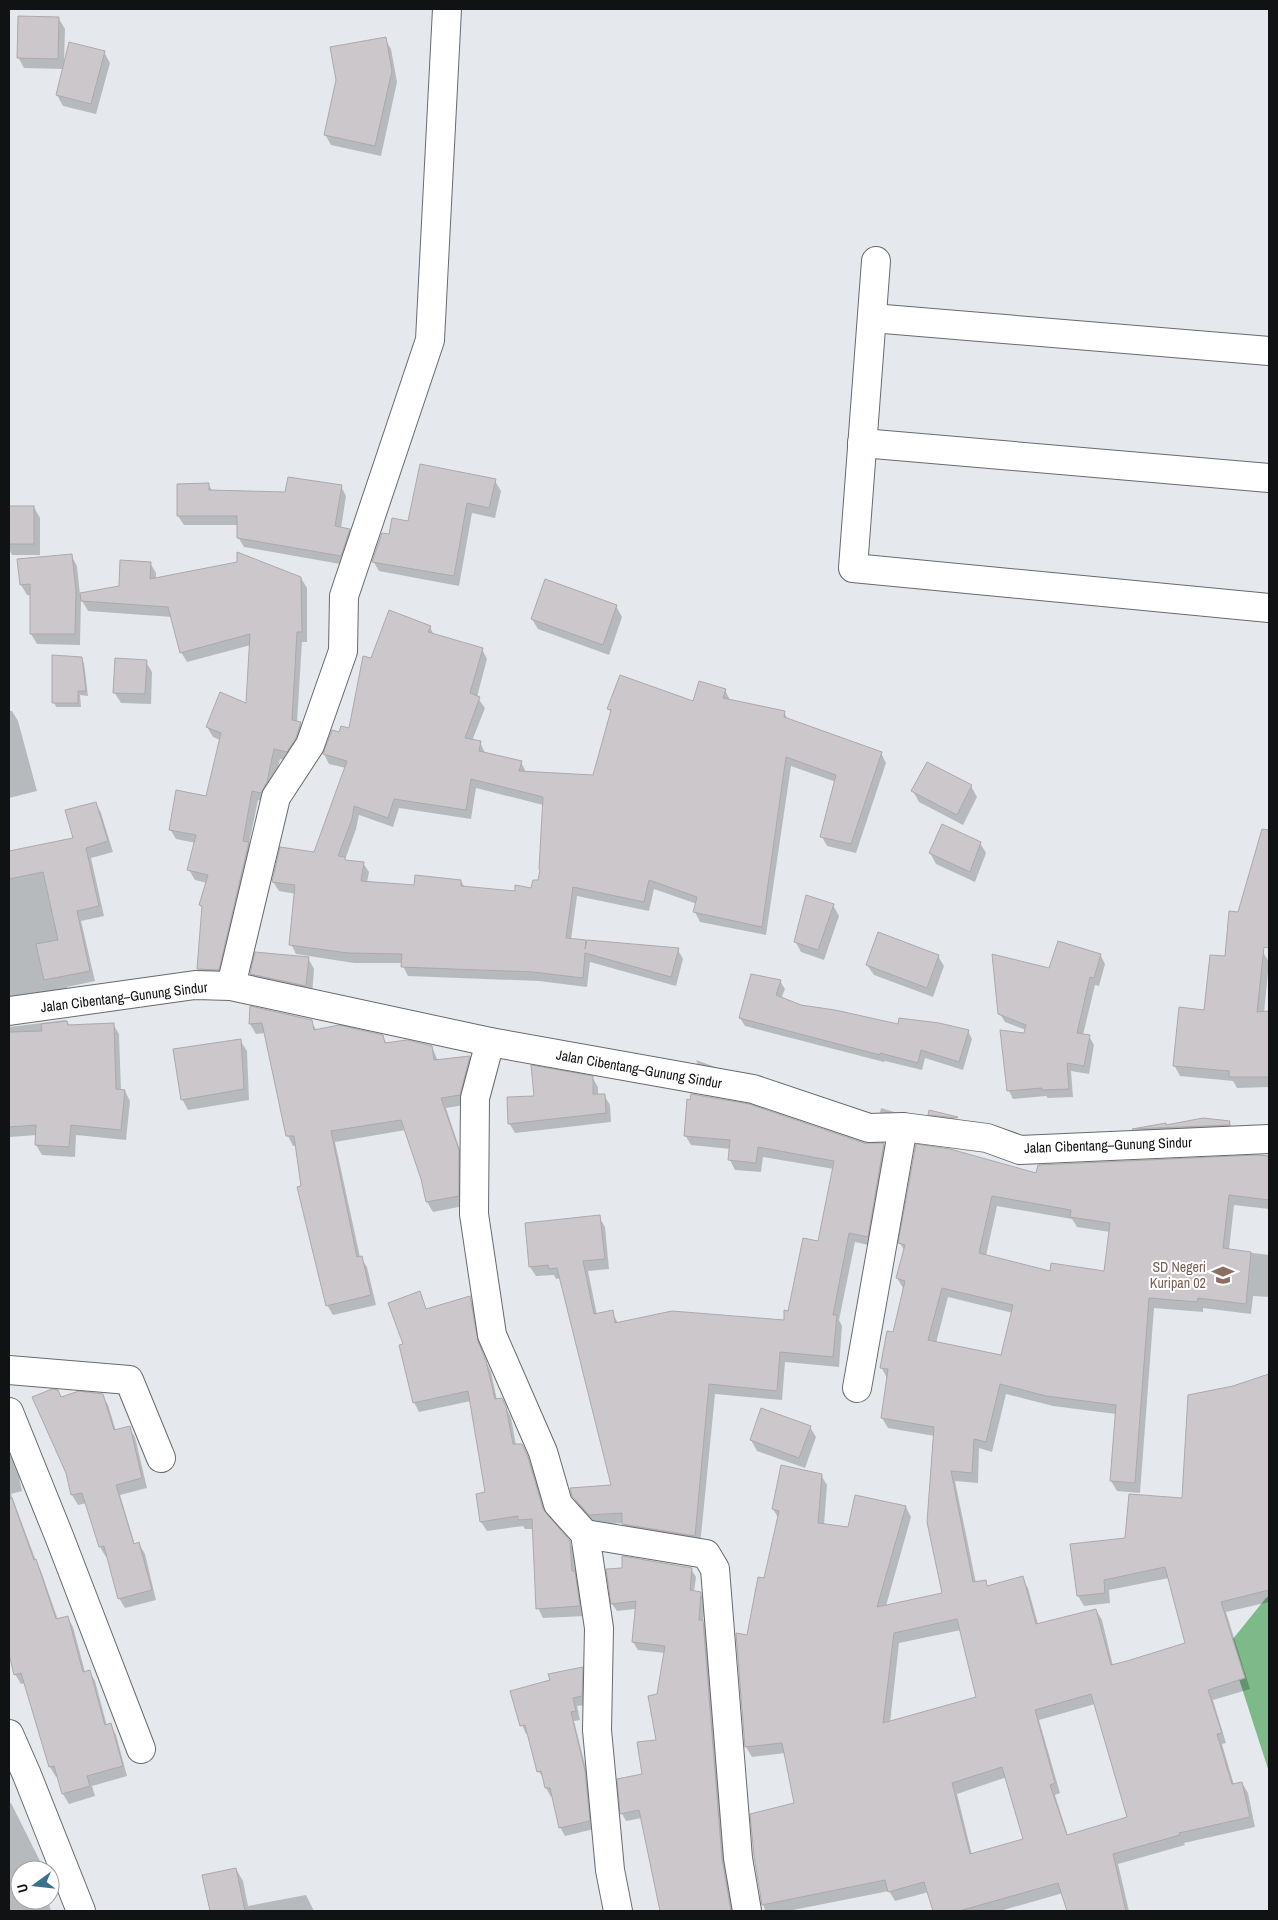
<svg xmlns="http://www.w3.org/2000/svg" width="1278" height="1920" viewBox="0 0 1278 1920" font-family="'Archivo Narrow',sans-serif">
	<rect width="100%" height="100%" fill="#e5e9ed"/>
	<polygon fill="#7db989" points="1269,1596 1269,1772 1228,1645 1266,1598"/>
	<g fill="#0003" fill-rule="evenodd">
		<polygon points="59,19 65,29 64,64 104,52 110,63 96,114 63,106 57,95 63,69 24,68 18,57"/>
		<polygon points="385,39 391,49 397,82 381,156 331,145 325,134"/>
		<polygon points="495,481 501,491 495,518 472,513 459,586 379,571 373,561 390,536 409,522"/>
		<polygon points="209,485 212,491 286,494 341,486 346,496 341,528 349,530 355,539 346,565 244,547 238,537 238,525 184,525 178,516"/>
		<polygon points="9,507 34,507 40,518 40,555 12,555 9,549"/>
		<polygon points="71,555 77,566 80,595 120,587 150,563 156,573 156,579 301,578 307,588 307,642 302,642 297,722 301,723 306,733 292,762 280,759 272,793 267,802 258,800 249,844 254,853 224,980 204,979 198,969 203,910 200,905 207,883 195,880 189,870 196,843 176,839 170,829 206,798 220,740 213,737 207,727 247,705 251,645 187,662 181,652 172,617 88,611 81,599 80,645 37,644 31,634 31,595 27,595 21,585"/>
		<polygon points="616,606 622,617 609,655 538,629 532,619"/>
		<path d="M430 627 434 635 482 649 487 659 477 697 485 708 472 741 480 742 485 753 521 762 526 772 594 776 612 714 609 709 694 702 725 690 730 700 784 712 788 720 881 753 886 763 856 853 827 846 822 837 836 782 791 766 766 935 700 922 695 912 697 904 654 889 649 911 577 896 571 940 585 941 587 945 678 950 683 959 676 986 590 962 587 987 539 981 408 976 403 966V963H354L296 954 291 944 296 894 279 891 273 882 315 854 346 768 329 764 324 754 340 733 350 729 372 659ZM476 788 543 805 541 871 539 882 532 889 516 892 465 888 461 881 415 886 367 883 369 872 363 863 345 860 356 829 359 815 393 827 399 808 471 819Z"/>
		<polygon points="81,658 84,663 88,696 80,695 81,707 56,707 54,702"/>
		<polygon points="146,662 152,672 151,704 121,703 114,692"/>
		<polygon points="9,711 12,711 18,721 37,791 9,798"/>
		<polygon points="971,786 977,797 963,825 919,802 913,791"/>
		<polygon points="96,803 101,813 113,852 91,858 104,916 81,921 95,981 67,987 68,998 9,1007 9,852 75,839"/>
		<polygon points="980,843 986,853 975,882 936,864 930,853"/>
		<polygon points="1257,849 1269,853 1269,926 1243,930"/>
		<polygon points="833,905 839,916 824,960 801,952 795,941"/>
		<polygon points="1263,952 1269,962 1264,1013 1269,1013 1269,1087 1237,1088 1233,1081 1180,1076 1174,1065 1205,1012 1226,958"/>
		<polygon points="938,956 944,966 933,997 874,975 867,965"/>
		<polygon points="1101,956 1105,964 1099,986 1095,985 1083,1035 1089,1036 1094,1045 1089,1074 1071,1071 1073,1097 1048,1098 1046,1096 1013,1099 1009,1091 1002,1032 1025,1034 1026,1030 1005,1022 1000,1014"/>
		<polygon points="308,958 314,969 312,996 257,984 251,974"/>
		<polygon points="780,981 785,989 781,999 801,1007 899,1026 968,1031 972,1039 963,1070 925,1058 922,1070 885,1061 884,1062 745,1026 740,1018"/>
		<polygon points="252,1008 311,1021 317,1031 382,1036 387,1044 432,1047 438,1061 470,1057 475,1067 465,1105 446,1108 464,1162 464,1206 433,1212 427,1202 423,1179 406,1130 335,1142 360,1257 367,1267 376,1305 333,1315 327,1305 302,1187 296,1146 293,1146 288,1136 266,1033 256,1034 250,1024"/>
		<polygon points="66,1020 70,1026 113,1024 119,1034 121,1090 125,1091 130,1101 126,1140 76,1135 75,1157 42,1155 36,1145 37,1135 10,1137 9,1135 9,1027"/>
		<polygon points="240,1040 247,1051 249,1100 188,1110 182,1099"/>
		<polygon points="696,1060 718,1068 720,1071 699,1067"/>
		<polygon points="592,1077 598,1087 598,1095 604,1095 610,1105 611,1122 515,1133 509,1123 536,1097"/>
		<polygon points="881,1108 898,1113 903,1122 886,1122 880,1112"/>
		<polygon points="930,1112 957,1119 962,1128 935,1125 929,1114"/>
		<polygon points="1229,1122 1232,1127 1136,1133 1134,1130 1165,1124 1166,1126"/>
		<polygon points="685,1135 884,1144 889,1154 873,1246 855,1242 839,1320 842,1326 839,1367 785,1362 782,1400 715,1394 700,1546 629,1534 623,1523 596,1525 579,1506 573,1496 612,1487 561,1278 556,1279 554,1275 536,1276 530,1267 599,1217 605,1227 609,1269 588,1271 597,1315 612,1312 618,1323 785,1321 819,1243 834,1169 763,1157 761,1172 735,1170 730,1160 731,1149 691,1145"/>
		<path d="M917 1146 1037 1175 1257 1156 1269 1158V1209L1234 1205 1229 1250 1269 1255V1297L1253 1296 1251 1314 1203 1308V1312L1154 1308 1140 1493 1117 1491 1111 1481 1116 1414 1053 1406 1006 1394 992 1452 979 1448 978 1483 955 1481 976 1583 985 1581 988 1587 1022 1578 1028 1588 1038 1624 1096 1610 1102 1620 1113 1666 1187 1644 1169 1578 1109 1590 1110 1603 1084 1606 1078 1596 1072 1545 1126 1539 1183 1499 1233 1388 1269 1375V1602L1226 1612 1250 1689 1213 1700 1226 1743 1222 1744 1234 1785 1242 1783 1248 1793 1255 1827 1184 1843 1185 1845 1118 1864 1129 1911H1068L1063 1893 1000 1911H934L929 1892 895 1901 889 1891 793 1910V1911H766L764 1908 755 1856 795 1804 786 1753 752 1757 746 1747 737 1635 748 1636 765 1580 779 1519 773 1509 821 1475 827 1485 824 1525 849 1528 906 1507 911 1517 886 1606 943 1594 935 1436 888 1428 882 1418 887 1378 881 1367 894 1334 903 1288 897 1278 905 1252 900 1243ZM997 1206 1072 1219 1077 1227 1110 1232 1105 1272H1051L986 1256ZM948 1297 1013 1313 1002 1356 936 1343ZM961 1630 977 1698 890 1723 899 1643ZM1095 1704 1129 1818 1068 1836 1055 1795 1060 1793 1039 1720ZM1007 1777 1025 1840 972 1855 957 1794Z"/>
		<polygon points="419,1293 427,1310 470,1298 475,1307 482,1352 491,1372 497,1400 502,1399 511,1418 516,1445 522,1445 527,1455 533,1468 547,1515 569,1542 575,1552 576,1577 580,1582 585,1616 543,1618 538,1608 534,1529 525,1529 523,1526 487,1531 481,1522 486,1494 471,1401 419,1412 414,1402 404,1345"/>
		<polygon points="102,1395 108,1405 116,1431 129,1428 135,1437 147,1488 120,1495 135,1545 139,1544 145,1554 156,1600 125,1608 119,1598 108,1556 106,1557 100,1547 87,1503 78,1505 72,1495 67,1473 61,1398"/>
		<polygon points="810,1427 816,1437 805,1468 757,1451 751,1440"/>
		<polygon points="9,1452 19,1477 22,1491 11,1494 36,1561 41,1571 58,1620 67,1617 73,1627 85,1672 89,1671 95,1681 107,1726 111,1725 116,1735 127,1776 92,1786 95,1796 69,1804 63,1794 58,1776 56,1777 50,1767 25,1683 21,1684 15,1674 9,1650"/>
		<polygon points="691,1569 696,1577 694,1592 700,1593 705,1601 703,1622 707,1629 734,1911 661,1911 642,1818 626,1821 622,1814 643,1775 657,1741 658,1696 665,1653 638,1650 633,1642 636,1609 617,1611 612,1604"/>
		<polygon points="582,1668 587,1676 586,1705 577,1706 580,1720 574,1721 589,1781 594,1829 565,1836 560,1827 553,1796 551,1797 546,1788 545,1779 538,1771 529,1733 526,1734 522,1725 551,1681"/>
		<polygon points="11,1803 40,1861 38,1862 40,1870 20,1870 20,1900 48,1900 51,1911 9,1911 9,1804"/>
		<polygon points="236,1869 243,1881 248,1906 306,1895 314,1911 211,1911 204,1876"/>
	</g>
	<g fill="#cbc7ca" stroke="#ada8ac" fill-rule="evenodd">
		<polygon points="18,16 59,17 58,59 17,58"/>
		<polygon points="386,37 392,71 375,146 324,135 336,80 330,47"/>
		<polygon points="69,42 105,51 91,104 56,95"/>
		<polygon points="420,464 496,479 489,508 467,503 454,576 372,562 382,533 389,534 392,518 408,521"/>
		<polygon points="288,477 342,485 335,526 350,529 341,556 237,538 237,516 177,516 177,484 209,483 209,490 285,492"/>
		<rect x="9" y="506" width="25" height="38"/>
		<polygon points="237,552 301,577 302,632 297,632 292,720 301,722 296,738 287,752 274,749 267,782 261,793 252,791 243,841 249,842 219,970 197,969 202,906 199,905 208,875 187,870 196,835 169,830 176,790 206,796 221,733 206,727 220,692 246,703 250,634 180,653 168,607 81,601 80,593 119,586 120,560 151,562 150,579 237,562"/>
		<polygon points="72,554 76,591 75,634 30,634 30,584 20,585 17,559"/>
		<polygon points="545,579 617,605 603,645 531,619"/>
		<path d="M389 610 431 626 428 632 483 648 470 693 480 697 465 738 481 741 479 751 522 761 519 771 593 775 611 710 607 709 620 675 693 701 699 681 726 689 723 698 785 711 784 717 882 752 851 844 820 837 836 775 786 757 762 927 693 912 697 897 649 880 644 902 573 887 566 938 586 940 585 949 587 940 679 948 671 977 585 953 583 978 533 972 401 967 402 954 348 953 289 945 295 885 272 882 280 847 314 852 347 761 323 754 332 730 339 732 341 726 349 728 363 656 371 658ZM471 779 543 797 539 869 540 870 538 880H533L531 888 515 885V891L461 886V880L415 875 414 885 361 881 364 862 345 860V857L338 856 352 819 354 806 388 818 394 799 466 810Z"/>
		<polygon points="52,655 82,657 86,691 78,691 78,703 52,703"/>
		<polygon points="115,658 147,660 145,694 113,693"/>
		<polygon points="927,762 972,785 957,815 911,791"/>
		<polygon points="96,802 108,841 86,848 99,906 77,911 90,971 44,980 36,944 58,940 43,872 9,879 9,851 73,838 65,810"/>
		<polygon points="942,824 981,842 970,872 929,853"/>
		<polygon points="1262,829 1269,830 1269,948 1264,947 1257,1012 1269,1011 1269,1077 1229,1077 1229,1071 1173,1066 1179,1007 1204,1010 1210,955 1225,956 1229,911 1238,912"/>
		<polygon points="806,895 834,904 818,950 794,942"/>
		<polygon points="878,932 939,955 927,988 866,965"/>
		<polygon points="1058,941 1101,954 1094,978 1090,977 1077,1033 1090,1035 1084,1066 1067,1063 1069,1089 1042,1090 1042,1088 1007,1091 1000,1030 1024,1033 1026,1025 998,1014 992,954 1049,968"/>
		<polygon points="255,952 309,957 306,986 250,974"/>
		<polygon points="751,974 781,980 776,995 801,1005 835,1010 898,1024 899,1018 939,1023 969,1030 959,1062 921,1050 918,1063 880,1053 880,1055 739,1018"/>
		<polygon points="250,1006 312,1020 314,1030 339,1025 383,1035 385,1043 407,1040 432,1046 434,1060 470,1056 460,1095 441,1098 459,1150 459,1196 426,1202 421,1179 401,1120 331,1131 357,1257 362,1256 371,1295 326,1306 297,1187 301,1186 294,1136 286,1136 262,1023 249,1024"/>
		<polygon points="67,1021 68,1025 114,1023 116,1089 125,1090 121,1130 71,1125 69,1147 35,1145 36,1125 9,1127 9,1032 42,1031 41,1024"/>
		<polygon points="241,1039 244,1089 181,1100 173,1049"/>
		<polygon points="531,1065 593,1076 593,1094 605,1094 606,1113 508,1124 507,1097 534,1096"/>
		<polygon points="691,1094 749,1104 864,1143 884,1143 868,1237 849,1233 833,1315 837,1315 833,1357 780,1352 777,1391 709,1384 695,1536 622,1524 622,1513 589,1515 572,1496 570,1488 611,1485 557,1268 549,1269 548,1265 529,1267 525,1223 600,1215 605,1259 583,1261 594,1314 613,1310 615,1323 672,1311 784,1320 784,1310 788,1311 803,1238 818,1241 834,1161 758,1147 756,1163 728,1160 730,1140 684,1136 687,1099 690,1100"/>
		<polygon points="929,1110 958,1117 957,1118 928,1115"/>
		<polygon points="1203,1118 1230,1121 1229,1125 1132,1129 1166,1123 1166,1125"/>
		<path d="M916 1144 950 1149 1036 1173 1038 1165 1257 1155 1269 1156V1200L1229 1195 1223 1248 1251 1252 1246 1304 1198 1298 1197 1302 1149 1298 1135 1483 1110 1481 1116 1405 1046 1396 1000 1384 986 1442 974 1439 972 1473 951 1471 973 1582 986 1580 987 1586 1023 1576 1036 1624 1096 1609 1111 1665 1127 1661 1185 1643 1165 1567 1104 1580 1105 1593 1077 1596 1070 1544 1125 1538 1129 1494 1182 1498 1188 1395 1233 1386 1269 1374V1590L1221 1602 1245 1678 1208 1690 1222 1733 1217 1734 1232 1784 1242 1782 1250 1817 1179 1833 1180 1835 1113 1854 1126 1911H1067L1058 1883 959 1911H933L924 1882 888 1892 885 1880 762 1905 754 1856 750 1814 794 1803 782 1743 745 1747 736 1633 747 1635 758 1577 764 1578 779 1511 772 1509 781 1465 822 1474 818 1523 848 1527 855 1495 906 1506 877 1607 942 1593 927 1522 934 1427 881 1418 888 1369 880 1368 887 1331 893 1332 905 1281 896 1278 905 1245 898 1243ZM992 1196 1071 1210 1070 1217 1110 1223 1104 1271 1051 1263 1050 1271 979 1253ZM942 1288 1013 1305 1001 1355 928 1340ZM957 1619 976 1697 883 1723 894 1633ZM1091 1694 1127 1817 1067 1835 1050 1785 1055 1783 1035 1710ZM1002 1767 1023 1839 970 1854 952 1783Z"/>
		<polygon points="420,1291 426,1309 470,1296 478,1341 486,1361 495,1399 502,1398 506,1407 513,1444 522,1444 528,1457 543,1509 570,1541 572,1571 575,1571 580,1606 536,1609 532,1519 518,1520 518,1516 480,1522 476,1494 485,1492 468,1391 413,1403 399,1345 403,1344 388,1303"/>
		<polygon points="52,1389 58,1390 61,1397 79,1391 103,1394 114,1430 130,1426 142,1478 116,1485 134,1544 139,1542 152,1590 118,1599 104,1546 99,1547 82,1493 71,1495 66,1473 32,1397"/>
		<polygon points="761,1408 811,1426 799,1458 750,1440"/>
		<polygon points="12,1498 34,1560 36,1559 56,1619 68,1616 83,1672 90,1670 105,1725 111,1723 123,1766 87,1776 90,1786 62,1794 54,1766 49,1767 21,1673 14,1675 9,1654 9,1499"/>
		<polygon points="622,1556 692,1568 690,1590 701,1592 699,1620 703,1620 722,1859 731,1911 660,1911 639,1810 620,1814 617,1779 642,1774 637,1742 656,1740 648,1696 657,1694 665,1646 632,1642 636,1601 611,1604 606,1569 622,1568"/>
		<polygon points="583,1667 582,1696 573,1698 576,1711 571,1712 585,1771 590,1821 559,1828 550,1788 545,1788 541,1771 537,1772 525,1725 520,1726 510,1691 550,1680 548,1674"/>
		<polygon points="236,1868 245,1911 210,1911 202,1875"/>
	</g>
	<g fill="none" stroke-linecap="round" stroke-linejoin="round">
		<g stroke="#676a6e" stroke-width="30">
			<g id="street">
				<polyline points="876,261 853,568 1269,608"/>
				<polyline points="872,318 1269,351"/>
				<polyline points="862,443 1269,478"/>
				<polyline points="231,986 276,797 310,745 343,651 344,596 430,340 447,9"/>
				<polyline points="490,1042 475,1098 474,1214 492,1335 543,1452 558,1504 585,1534 599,1628 597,1730 610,1870 618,1911"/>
				<polyline points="9,1370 129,1380 161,1458"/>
				<polyline points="857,1388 903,1127"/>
				<polyline points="9,1412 59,1536 141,1749"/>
				<polyline points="585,1534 706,1554 715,1569 738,1858 747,1911"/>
				<polyline points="9,1734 27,1775 81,1911"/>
			</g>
		</g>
		<g stroke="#676a6e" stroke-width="30">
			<polyline id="secondary" points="9,1011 195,985 231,986 490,1042 753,1089 869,1128 903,1127 987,1138 1020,1150 1269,1139"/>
		</g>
		<use href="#street" stroke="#fff" stroke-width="28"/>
		<use href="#secondary" stroke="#fff" stroke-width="28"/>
	</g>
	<defs>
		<g id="school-bare" transform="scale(1.725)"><path d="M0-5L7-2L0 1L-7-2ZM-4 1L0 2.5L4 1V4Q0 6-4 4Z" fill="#8d6e63" stroke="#fff" stroke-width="2.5" paint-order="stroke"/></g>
	</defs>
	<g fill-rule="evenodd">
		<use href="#school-bare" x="1223" y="1275"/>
	</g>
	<g text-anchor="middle" stroke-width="4" stroke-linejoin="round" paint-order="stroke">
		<g font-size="14" fill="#111214" stroke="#fff">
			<text transform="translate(124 997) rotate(-7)" y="5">Jalan Cibentang–Gunung Sindur</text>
			<text transform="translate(639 1069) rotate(10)" y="5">Jalan Cibentang–Gunung Sindur</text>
			<text transform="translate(1108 1145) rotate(-2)" y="5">Jalan Cibentang–Gunung Sindur</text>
		</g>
		<g font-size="14" fill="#785e54" stroke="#fff" text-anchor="end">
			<text x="1206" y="1272">SD Negeri<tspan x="1206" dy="16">Kuripan 02</tspan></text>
		</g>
	</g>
	<rect width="1278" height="1920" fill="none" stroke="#111214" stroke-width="20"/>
	<g transform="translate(35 1885) rotate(255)"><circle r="24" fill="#ffffff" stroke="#a0a0a1"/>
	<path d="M0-4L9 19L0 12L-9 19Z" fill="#3a718c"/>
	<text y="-8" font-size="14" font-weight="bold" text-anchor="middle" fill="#111214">U</text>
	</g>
</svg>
